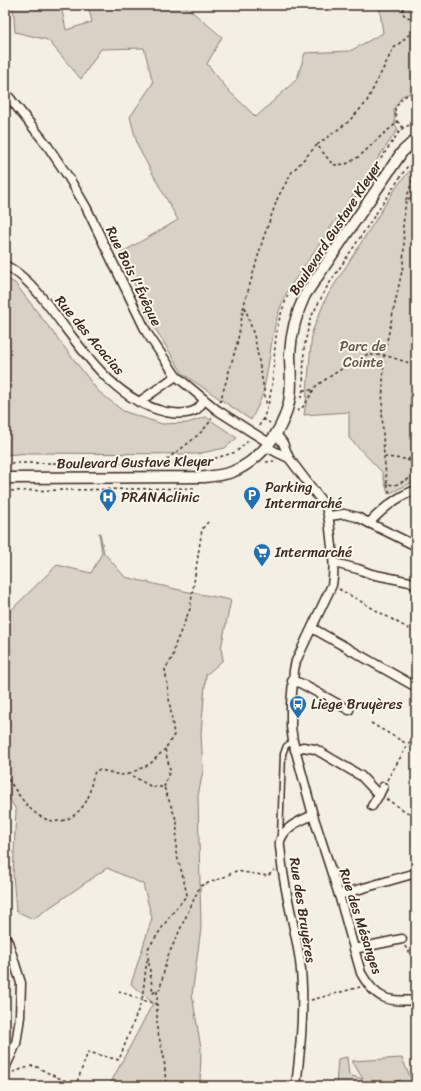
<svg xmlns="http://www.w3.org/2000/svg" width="421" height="1091" viewBox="0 0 421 1091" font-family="Sriracha,sans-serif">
	<rect width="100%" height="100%" fill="#f3efe4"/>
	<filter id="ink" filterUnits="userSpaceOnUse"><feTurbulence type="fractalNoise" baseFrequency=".025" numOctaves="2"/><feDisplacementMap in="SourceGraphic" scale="8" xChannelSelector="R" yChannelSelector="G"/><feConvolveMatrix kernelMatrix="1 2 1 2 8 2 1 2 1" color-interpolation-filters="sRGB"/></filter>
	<g filter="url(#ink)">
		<g fill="#d8d1c6" stroke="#8a7e72">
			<path d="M13 5H61L66 30 92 22 88 5H184L222 37 207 64 229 91 256 117 297 79 305 53 350 51 383 33 379 5H416V91L402 96 394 109 395 124 398 129 290 287C271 319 272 353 264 388 262 399 256 410 251 420L183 374 150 320 121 253 178 220 138 147 130 117 153 83 144 48 101 49 81 79 48 40 15 32Z"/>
			<polygon points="416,163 416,483 411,483 388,494 382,472 349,438 349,412 304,415 306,403 312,332 326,298 397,186"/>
			<polygon points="5,278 15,283 98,391 123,411 162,424 187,423 206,417 237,438 225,448 197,454 30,453 5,455"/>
			<polygon points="99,533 100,533 104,553 125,577 184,591 231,600 221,648 223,660 206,675 201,733 203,771 198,796 201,928 192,995 201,1048 200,1085 202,1086 109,1086 153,1003 131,984 152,918 143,884 107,868 33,919 16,911 13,875 16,810 5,791 5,616 57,565 91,573 102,553"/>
			<polygon points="347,1057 349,1075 363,1079 352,1061 402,1058 410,1077 416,1075 416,1086 386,1086 401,1080 380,1086 336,1086 338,1059"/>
		</g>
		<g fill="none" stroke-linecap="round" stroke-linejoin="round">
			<polyline stroke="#cec8bc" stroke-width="14" stroke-dasharray="14 7" stroke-linecap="butt" points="414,5 416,8"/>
			<g stroke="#3b2a1e" stroke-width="7">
				<polyline id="service" points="280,837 283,754 286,746 293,741"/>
			</g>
			<g stroke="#3b2a1e" stroke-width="11">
				<g id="minor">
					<polyline points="5,92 47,145 69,178 86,207 147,333 176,376 217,410 269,443"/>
					<path d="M5 265C24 275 38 292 51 309 82 349 113 400 166 412 176 414 188 414 196 410 199 408 202 403 204 400"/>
					<polyline points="139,402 176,376"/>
					<path d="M276 434 283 443 289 458 326 507C329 517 330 527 331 538 333 554 335 569 332 585L296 661 294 670 291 704V727L293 741 313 815 339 895 361 973C366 982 375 994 385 998 392 1001 408 1001 416 1000"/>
					<polyline points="267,447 278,453 289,458"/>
					<polyline points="329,516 344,514 357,517 416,546"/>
					<path d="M369 523C382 510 397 496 416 490"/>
					<polyline points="334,563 358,569 371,574 410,582 416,586"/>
					<polyline points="312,628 416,687"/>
					<polyline points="292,681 300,683 349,710"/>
					<polyline points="295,750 303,747 315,749 361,776 379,795 383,787"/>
					<polyline points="372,806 379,795"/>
					<polyline points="339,895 416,873"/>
					<polyline points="5,937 8,942 21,983 20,1017 16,1044 5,1068"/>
					<polyline points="354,949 402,939"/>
					<path d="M296 1086C301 1045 305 1002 300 961 295 926 284 891 281 856 281 851 279 845 280 841 285 826 300 821 313 815"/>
				</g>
			</g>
			<g stroke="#3b2a1e" stroke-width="13">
				<path id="tertiary" d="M5 479 11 478 205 477C214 476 224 475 232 472 259 461 281 434 288 406 293 390 290 371 290 354 291 333 296 314 305 295L402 152 412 143 416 141"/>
			</g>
			<g stroke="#3b2a1e" stroke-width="1.5" stroke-dasharray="3 3" stroke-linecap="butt">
				<polyline points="409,5 403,9 402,12 405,16 416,20"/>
				<polyline points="397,123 395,109 403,97 416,92"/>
				<polyline points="403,128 398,122 381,136 360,156 346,164 333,165 317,145 348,122 366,103 393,49 412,32 416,30"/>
				<polyline points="416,195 406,200 403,226 404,246 403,266 384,355 382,410 384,457 387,484 395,485 416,476"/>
				<polyline points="406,200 416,169"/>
				<polyline points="245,307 255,339 267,407"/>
				<polyline points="303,390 313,390"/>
				<polyline points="301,398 303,390 304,349 310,319 327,287 407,167 416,159"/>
				<polyline points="220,402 237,344 244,305 263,239 278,197 292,172 317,145"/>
				<path d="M297 411C307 407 310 393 317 385L363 355H384L416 365"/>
				<polyline points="263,419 270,423"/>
				<path d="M259 426C276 399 272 360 277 330 279 318 283 308 287 297L399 132 403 128 416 122"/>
				<polyline points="384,457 405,459 416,458"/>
				<polyline points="407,460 416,463"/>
				<polyline points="266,462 274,461"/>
				<polyline points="5,463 162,463 206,461 236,452 249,440"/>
				<path d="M162 463C177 451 204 434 212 418"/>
				<polyline points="387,484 390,494"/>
				<polyline points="5,491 194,488"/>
				<polyline points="339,589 416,633"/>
				<polyline points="371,723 407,744"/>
				<path d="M5 774C17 792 34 824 60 821 71 820 80 811 86 802 92 791 90 780 96 770 109 770 116 777 129 774L152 787H164L177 822 176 853 182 873 187 895 170 916 147 950 153 993 160 989 167 958 200 886 222 878 236 871 268 876 274 870"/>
				<polyline points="129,774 150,764 165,749"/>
				<polyline points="387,780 416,731"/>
				<polyline points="164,787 170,770 165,749 174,735 165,669 173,657 175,645 190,609 202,529 208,522"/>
				<polyline points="386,799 410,814 416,813"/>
				<polyline points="405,946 408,952 416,950"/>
				<polyline points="147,960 142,1000 157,1004"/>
				<polyline points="157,991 157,1029 164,1057 166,1086"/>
				<polyline points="311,1000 360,987"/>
				<polyline points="13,1072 32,1066 37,1067 52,1075 76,1085 88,1052 119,1060 142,1000 119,991"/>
			</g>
			<use href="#service" stroke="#fbf7ec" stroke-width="4"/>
			<use href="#minor" stroke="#fbf7ec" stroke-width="8"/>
			<use href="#tertiary" stroke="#fbf7ec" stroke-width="10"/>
		</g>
	</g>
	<defs>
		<g id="parking-pin" transform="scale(0.9)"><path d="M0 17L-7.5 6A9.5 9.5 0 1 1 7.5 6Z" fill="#1f6fb2" stroke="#fbf7ec"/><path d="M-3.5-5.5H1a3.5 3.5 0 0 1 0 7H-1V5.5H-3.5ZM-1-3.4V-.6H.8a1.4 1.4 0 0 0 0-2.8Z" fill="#fff"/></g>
		<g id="hospital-pin" transform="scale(0.9)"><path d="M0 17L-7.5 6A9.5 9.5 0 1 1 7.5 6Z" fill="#1f6fb2" stroke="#fbf7ec"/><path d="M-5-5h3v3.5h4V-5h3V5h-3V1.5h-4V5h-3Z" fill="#fff"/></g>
		<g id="supermarket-pin" transform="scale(0.9)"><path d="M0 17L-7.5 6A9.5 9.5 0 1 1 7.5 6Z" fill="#1f6fb2" stroke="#fbf7ec"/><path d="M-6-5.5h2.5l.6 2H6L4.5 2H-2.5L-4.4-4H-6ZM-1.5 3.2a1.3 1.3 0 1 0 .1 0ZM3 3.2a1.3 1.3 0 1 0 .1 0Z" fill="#fff"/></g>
		<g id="bus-pin" transform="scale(0.9)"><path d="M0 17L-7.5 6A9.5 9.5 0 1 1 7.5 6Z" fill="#1f6fb2" stroke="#fbf7ec"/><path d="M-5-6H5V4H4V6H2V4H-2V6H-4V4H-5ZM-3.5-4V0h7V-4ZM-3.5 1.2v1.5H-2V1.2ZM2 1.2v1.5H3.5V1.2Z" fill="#fff"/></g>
	</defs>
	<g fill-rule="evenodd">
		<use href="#parking-pin" x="252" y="495"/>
		<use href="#hospital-pin" x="108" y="497"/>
		<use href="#supermarket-pin" x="262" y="552"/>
		<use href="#bus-pin" x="298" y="704"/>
	</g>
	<g text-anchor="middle" stroke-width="4" stroke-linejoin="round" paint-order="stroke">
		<g font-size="14" fill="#3b2a1e" stroke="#fbf7ec">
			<text transform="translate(335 228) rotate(-57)" y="5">Boulevard Gustave Kleyer</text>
			<text transform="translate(134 276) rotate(64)" y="5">Rue Bois l'Évêque</text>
			<text transform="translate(90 335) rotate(50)" y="5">Rue des Acacias</text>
			<text transform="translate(135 462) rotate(-1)" y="5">Boulevard Gustave Kleyer</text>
			<text transform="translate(303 910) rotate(81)" y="5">Rue des Bruyères</text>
			<text transform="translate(361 921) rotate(72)" y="5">Rue des Mésanges</text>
		</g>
		<g font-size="14" fill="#625448" stroke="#fbf7ec">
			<text x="363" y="351">Parc de<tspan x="363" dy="16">Cointe</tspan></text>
		</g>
		<g font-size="14" fill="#3b2a1e" stroke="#fbf7ec" text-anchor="start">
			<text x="265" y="492">Parking<tspan x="265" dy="16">Intermarché</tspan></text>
			<text x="121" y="502">PRANAclinic</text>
			<text x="275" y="557">Intermarché</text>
			<text x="311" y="709">Liège Bruyères</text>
		</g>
	</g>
	<rect width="421" height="1091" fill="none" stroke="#fbf7ec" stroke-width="20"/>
	<rect x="10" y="10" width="401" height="1071" fill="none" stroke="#3b2a1e" stroke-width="1.5" filter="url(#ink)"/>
</svg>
